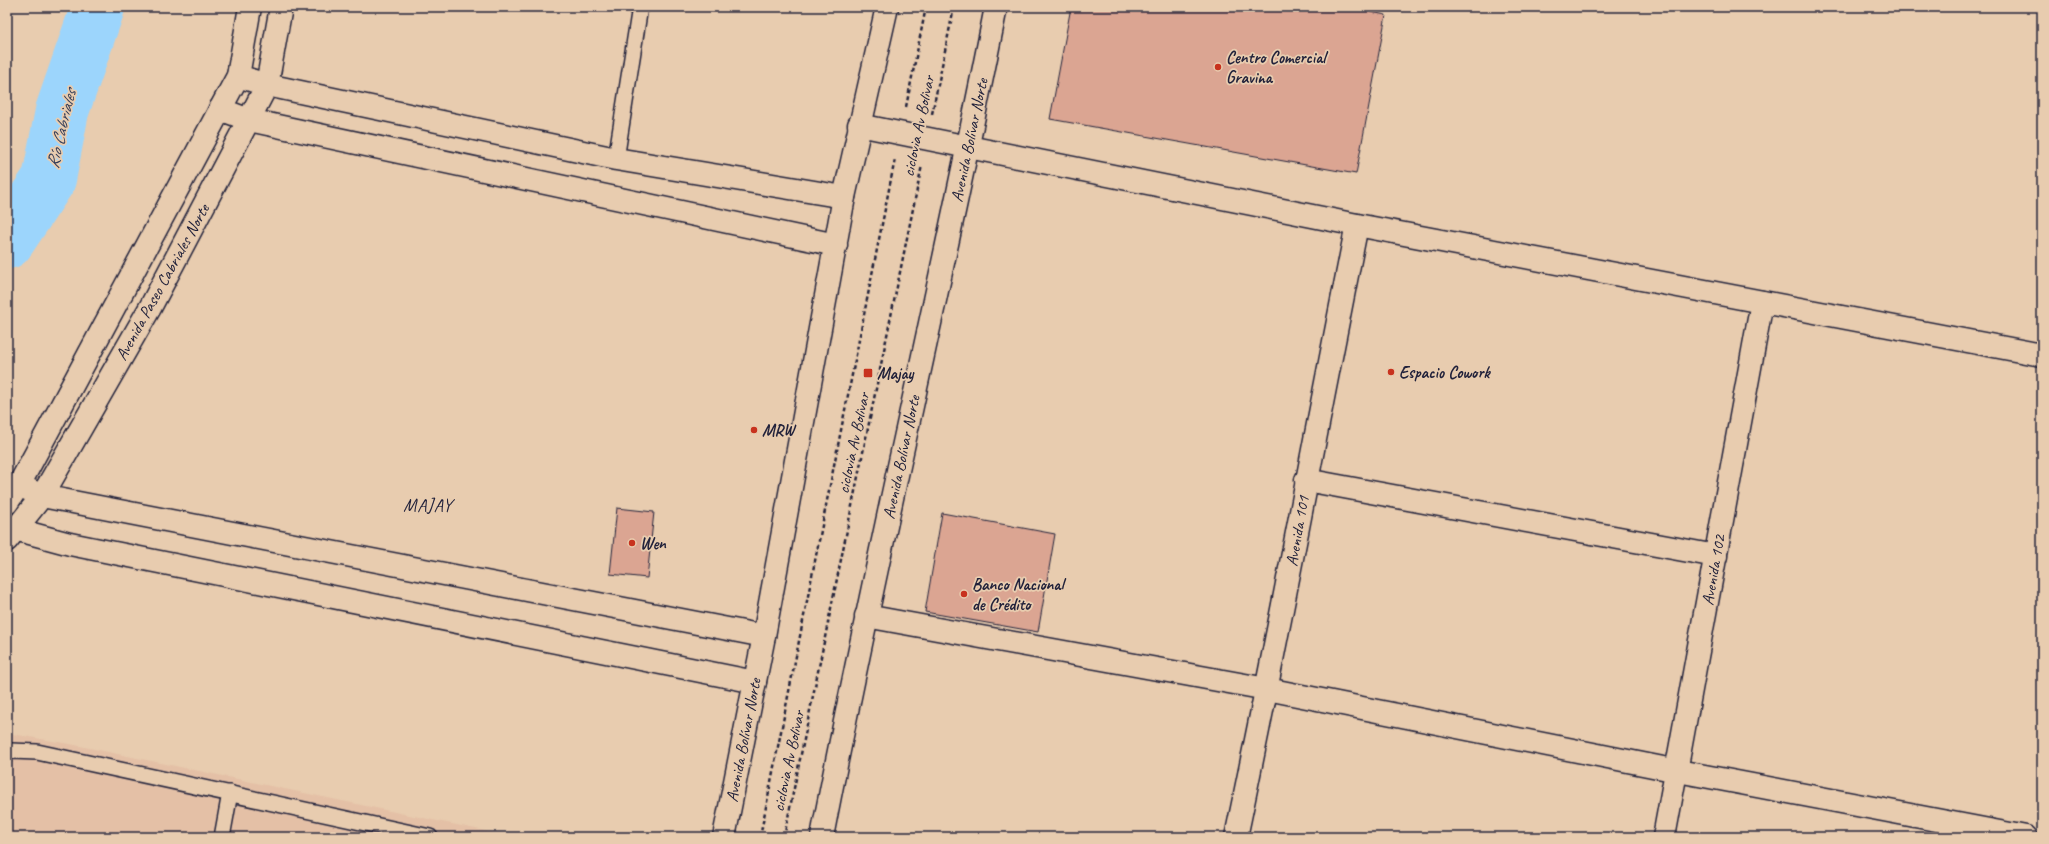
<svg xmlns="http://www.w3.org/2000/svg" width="2049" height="844" viewBox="0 0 2049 844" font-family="Caveat,sans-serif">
	<rect width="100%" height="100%" fill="#e8ccaf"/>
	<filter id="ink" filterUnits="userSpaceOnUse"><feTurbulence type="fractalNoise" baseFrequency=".025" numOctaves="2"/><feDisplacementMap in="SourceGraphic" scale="8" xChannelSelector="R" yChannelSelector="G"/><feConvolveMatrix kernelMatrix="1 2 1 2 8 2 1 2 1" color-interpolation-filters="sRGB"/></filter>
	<g filter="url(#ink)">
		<polygon fill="#e4c0a6" points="7,733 75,745 514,837 7,837"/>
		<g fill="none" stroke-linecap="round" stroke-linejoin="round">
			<polyline stroke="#9cd5fc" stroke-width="54" points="7,242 49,179 62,111 98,7"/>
		</g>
		<g fill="#dba592" stroke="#22223b">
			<polygon points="1071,7 1347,7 1386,15 1356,174 1050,119"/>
			<polygon points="617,508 654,512 647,578 610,574"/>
			<polygon points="942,513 1055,534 1038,632 925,612"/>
		</g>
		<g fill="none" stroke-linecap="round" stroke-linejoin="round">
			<g stroke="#22223b" stroke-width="18">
				<g id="service">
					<polyline points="616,159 640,7"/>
					<polyline points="7,754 11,751 37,752 430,837"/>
					<polyline points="222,837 230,793"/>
				</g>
			</g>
			<g stroke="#22223b" stroke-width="25">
				<g id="minor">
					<polyline points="238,76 267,85 616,159 844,197"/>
					<polyline points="220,109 249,120 836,245"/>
					<polyline points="859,125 1357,225 2042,355"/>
					<polyline points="1306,480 1716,556"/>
					<polyline points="19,485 42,496 764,636"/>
					<polyline points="7,503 19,485 238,76 250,7"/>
					<polyline points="7,527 70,544 755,682"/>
					<polyline points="7,540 42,496 151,306 267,85 281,7"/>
					<polyline points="866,616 1267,689 1678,771 2026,837"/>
					<path d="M1236 837C1279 634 1316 429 1357 225"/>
					<polyline points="1664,837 1762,302"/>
				</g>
			</g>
			<g stroke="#22223b" stroke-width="25">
				<g id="secondary">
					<polyline points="724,837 764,636 844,197 887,7"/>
					<path d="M822 837C875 559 942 284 996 7"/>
				</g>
			</g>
			<g stroke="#22223b" stroke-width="2.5" stroke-dasharray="4 3" stroke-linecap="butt">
				<polyline points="906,107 926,7"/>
				<polyline points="932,114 954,7"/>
				<polyline points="760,837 895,159"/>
				<polyline points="784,837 922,165"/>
			</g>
			<use href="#service" stroke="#e8ccaf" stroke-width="15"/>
			<use href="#minor" stroke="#e8ccaf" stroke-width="22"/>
			<use href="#secondary" stroke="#e8ccaf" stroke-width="22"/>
		</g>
	</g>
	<g fill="#c8321e" stroke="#e8ccaf" stroke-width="1.5">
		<circle cx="1218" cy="67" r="4"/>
		<circle cx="1391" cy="372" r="4"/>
		<rect x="863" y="368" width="10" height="10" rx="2"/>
		<circle cx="754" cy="430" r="4"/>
		<circle cx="632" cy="543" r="4"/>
		<circle cx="964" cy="594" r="4"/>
	</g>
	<g text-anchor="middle" stroke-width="3.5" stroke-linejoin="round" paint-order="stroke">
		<g font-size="17" font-weight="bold" fill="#22223b" stroke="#e8ccaf" text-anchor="start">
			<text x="1226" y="63">Centro Comercial<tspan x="1226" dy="20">Gravina</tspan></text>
			<text x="1399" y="378">Espacio Cowork</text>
			<text x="877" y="379">Majay</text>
			<text x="762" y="436">MRW</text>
			<text x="640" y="549">Wen</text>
			<text x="972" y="590">Banco Nacional<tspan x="972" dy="20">de Crédito</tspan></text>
		</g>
		<g font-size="17" fill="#22223b" stroke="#e8ccaf">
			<text transform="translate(918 126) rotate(-78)" y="6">ciclovia Av Bolivar</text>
			<text transform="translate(969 140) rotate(-78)" y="6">Avenida Bolívar Norte</text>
			<text transform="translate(162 282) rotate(-61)" y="6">Avenida Paseo Cabriales Norte</text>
			<text transform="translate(853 443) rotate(-78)" y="6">ciclovia Av Bolivar</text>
			<text transform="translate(901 457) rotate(-78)" y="6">Avenida Bolívar Norte</text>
			<text transform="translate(1297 531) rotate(-80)" y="6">Avenida 101</text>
			<text transform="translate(1713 570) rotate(-80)" y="6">Avenida 102</text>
			<text transform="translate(743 740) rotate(-79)" y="6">Avenida Bolívar Norte</text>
			<text transform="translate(788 761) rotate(-78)" y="6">ciclovia Av Bolivar</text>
		</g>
		<g font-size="18" font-style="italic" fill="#343d58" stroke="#e8ccaf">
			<text transform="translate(61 129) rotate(-77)" y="6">Río Cabriales</text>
		</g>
		<g font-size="18" letter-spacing="1" fill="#22223b" stroke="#e8ccaf">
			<text x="428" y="511">MAJAY</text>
		</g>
	</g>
	<rect width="2049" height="844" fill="none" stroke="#e8ccaf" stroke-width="24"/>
	<rect x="12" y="12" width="2025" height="820" fill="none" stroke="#22223b" stroke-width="1.5" filter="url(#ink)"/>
</svg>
